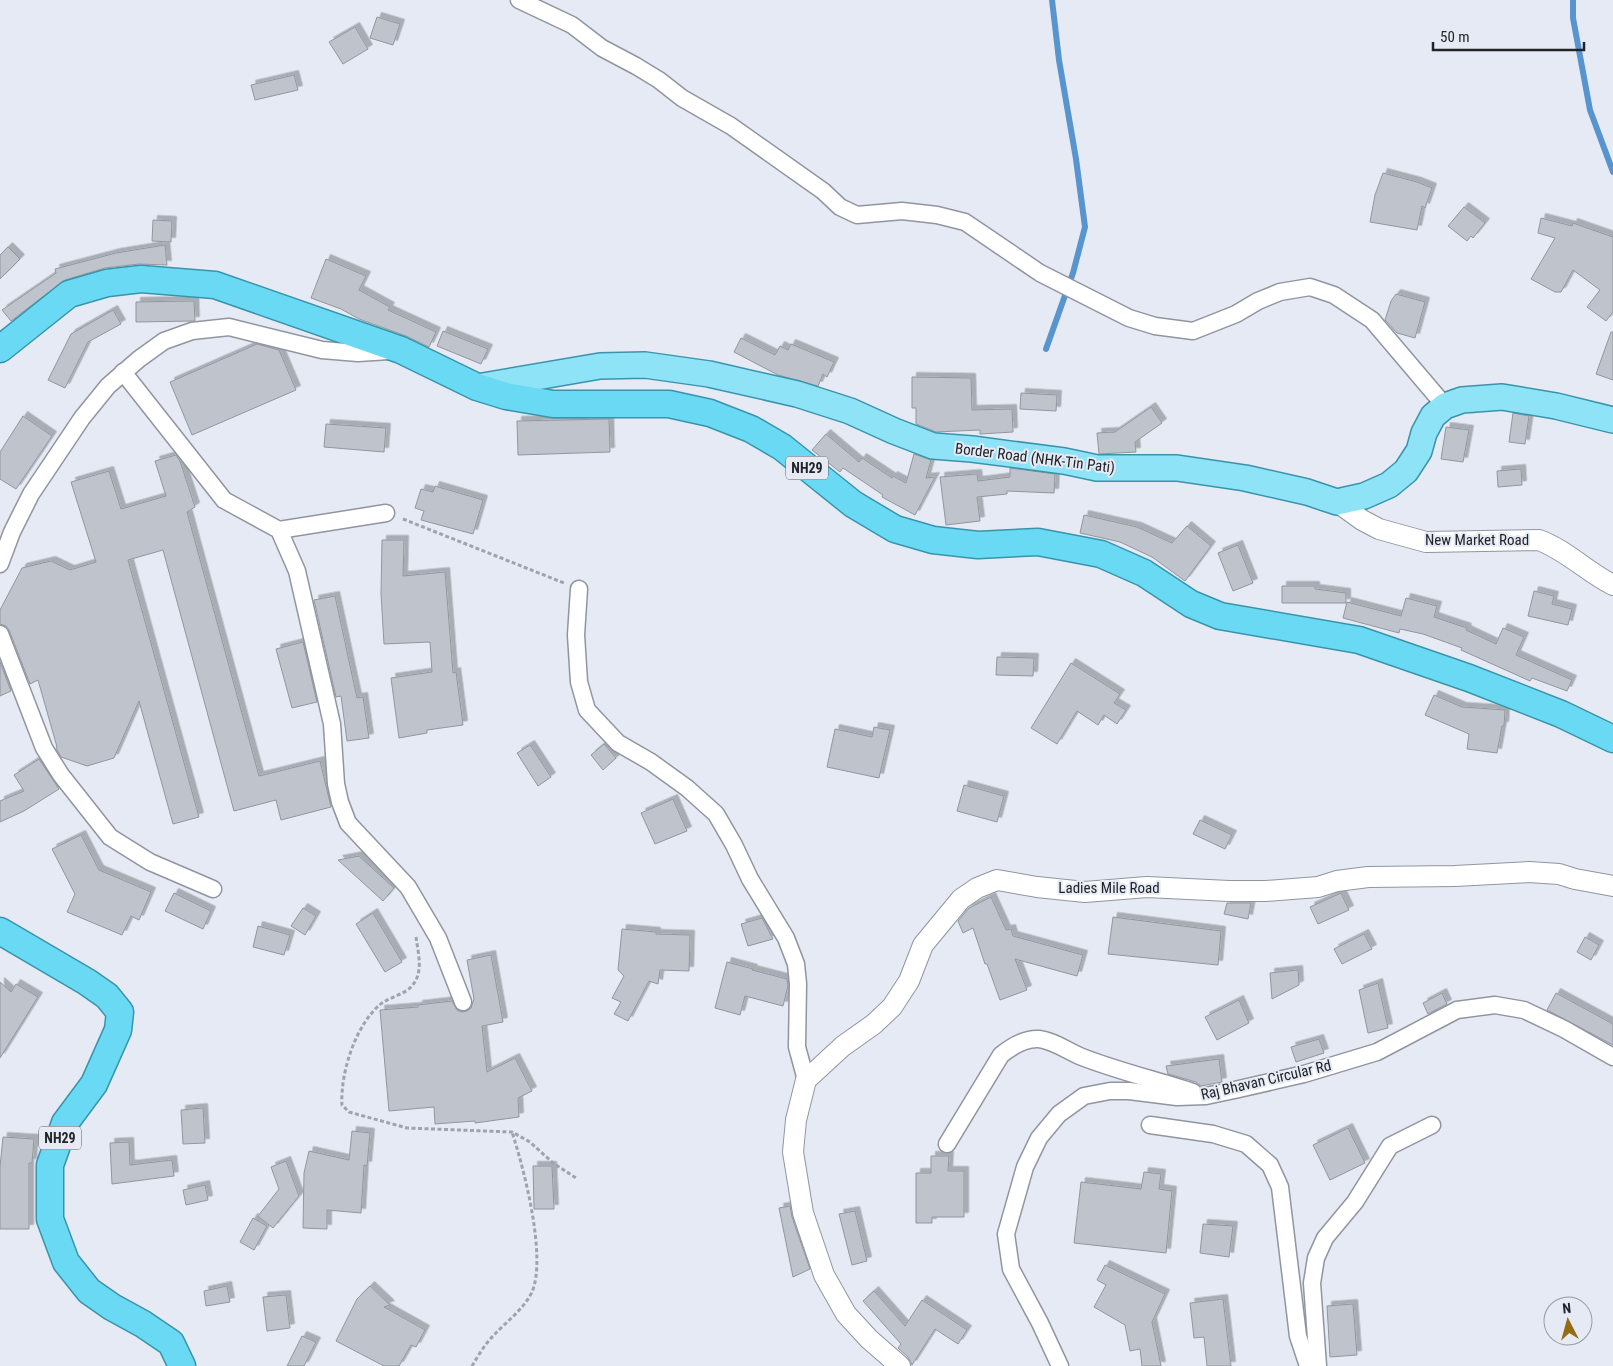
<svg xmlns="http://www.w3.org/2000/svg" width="1613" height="1366" viewBox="0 0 1613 1366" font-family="'Roboto Condensed',sans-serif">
	<defs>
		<filter id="shadow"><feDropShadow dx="4.5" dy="-4.5" stdDeviation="0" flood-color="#0004"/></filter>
	</defs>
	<rect width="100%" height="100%" fill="#e5eaf4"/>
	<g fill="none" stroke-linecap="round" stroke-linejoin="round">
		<g stroke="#5894ce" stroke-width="6">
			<polyline points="1573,0 1573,18 1590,110 1613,172"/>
			<polyline points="1046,349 1073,273 1085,227 1076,159 1059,60 1052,0"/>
		</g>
	</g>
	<g fill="#bec3cc" stroke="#91969f" filter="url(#shadow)">
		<polygon points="377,17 400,24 393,45 370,38"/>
		<polygon points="355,27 368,49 343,64 329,42"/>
		<polygon points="294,75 298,90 255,100 251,85"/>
		<polygon points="1383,173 1417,182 1432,188 1425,208 1422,206 1417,230 1370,222 1375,195"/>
		<polygon points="1464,207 1485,223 1473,238 1471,236 1467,241 1448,226"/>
		<polygon points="1541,218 1572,226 1573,223 1613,237 1613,312 1606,321 1587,307 1600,290 1573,270 1561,292 1555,292 1531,279 1555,238 1538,233"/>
		<polygon points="153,220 172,221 171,242 152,241"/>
		<polygon points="165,245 167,265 139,264 105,268 65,280 11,321 2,310 56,273 55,269 116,253"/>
		<polygon points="8,247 20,259 0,279 0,255"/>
		<polygon points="326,259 366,276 359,290 390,307 388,310 436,332 429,347 406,336 359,319 341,309 311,298"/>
		<polygon points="1396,294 1425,302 1415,338 1397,333 1385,320 1391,301"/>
		<polygon points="194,301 195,321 136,322 136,302"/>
		<polygon points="113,310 121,324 88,342 65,388 48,380 71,334"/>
		<polygon points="443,331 488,349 481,364 437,346"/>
		<polygon points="1611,332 1613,332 1613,380 1596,374"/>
		<polygon points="741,338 775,355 780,346 788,350 791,344 834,362 827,377 823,374 818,386 778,375 734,352"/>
		<polygon points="257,344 279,350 296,390 192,435 170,382"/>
		<polygon points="912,377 971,378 972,410 1012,409 1013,432 980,434 980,430 936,432 916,424 916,408 912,408"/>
		<polygon points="1021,393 1057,395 1056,411 1020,409"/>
		<polygon points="1151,407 1162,423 1135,442 1136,452 1099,454 1097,433 1115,432"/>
		<polygon points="1513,413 1529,416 1525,444 1509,442"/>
		<polygon points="23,416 52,436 16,489 0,479 0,452"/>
		<polygon points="609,419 610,452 518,455 517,421"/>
		<polygon points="326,424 386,428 384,452 324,447"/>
		<polygon points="1446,427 1469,430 1463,462 1441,459"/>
		<polygon points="826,434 859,462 862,458 892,478 893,476 906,483 914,454 931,460 926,478 935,477 915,515 882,497 883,495 843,468 840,472 812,450"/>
		<polygon points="176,455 180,461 195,507 187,512 259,776 320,761 331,807 281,820 276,800 234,811 163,550 128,560 199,817 173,824 139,701 114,758 87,766 61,757 56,748 57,747 38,680 30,684 9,630 6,626 0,624 0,610 22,568 51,561 70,570 96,562 71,482 109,471 121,509 166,496 155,461"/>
		<polygon points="1010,468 1055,474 1054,493 1007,491 1007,494 977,497 980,521 946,525 940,477 977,474 978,481 1010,477"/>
		<polygon points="1521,469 1522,485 1498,487 1497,471"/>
		<polygon points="435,486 483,500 473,534 421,520 424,511 415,508 421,489 433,492"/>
		<polygon points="1084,515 1137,527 1172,543 1187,526 1211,546 1185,581 1152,557 1120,542 1080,533"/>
		<polygon points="382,540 404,540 403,576 445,572 453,673 456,672 463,725 427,730 427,733 399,738 391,678 432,672 430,642 384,644 381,594"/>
		<polygon points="1238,545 1253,583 1233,591 1218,553"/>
		<polygon points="1282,586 1315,586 1315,589 1346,593 1346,603 1282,603"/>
		<polygon points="1534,591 1554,596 1552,604 1572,609 1568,625 1528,616"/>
		<polygon points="335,596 357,698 363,697 369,738 347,741 341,696 336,697 314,600"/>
		<polygon points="1406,598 1437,606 1434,617 1467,628 1466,630 1496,644 1503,628 1524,637 1516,655 1572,680 1567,691 1532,678 1530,681 1461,650 1462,648 1423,634 1400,629 1399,633 1343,618 1347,602 1401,616"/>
		<polygon points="303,642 317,702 292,708 276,649"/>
		<polygon points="997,657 1034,658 1033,676 996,675"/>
		<polygon points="0,662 11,691 0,696"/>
		<polygon points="1071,663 1120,694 1114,703 1126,710 1117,724 1104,715 1098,725 1077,711 1057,744 1031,728"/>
		<polygon points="1434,695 1462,707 1505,710 1504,726 1502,726 1497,753 1467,749 1469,734 1425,715"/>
		<polygon points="874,727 890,730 879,778 827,767 835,729 872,737"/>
		<polygon points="604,744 616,758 603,770 591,755"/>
		<polygon points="530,745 551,777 538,786 517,753"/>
		<polygon points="39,759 59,789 24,811 0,822 0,801 24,791 14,775"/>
		<polygon points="964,785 1004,796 997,822 957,811"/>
		<polygon points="673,799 687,831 655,844 641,813"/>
		<polygon points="1200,820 1232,835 1225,849 1193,834"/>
		<polygon points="81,835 99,870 151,892 139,920 131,916 122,935 67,912 75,894 52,849"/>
		<polygon points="359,856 394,888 383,901 338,860"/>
		<polygon points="174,893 211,911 203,929 165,911"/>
		<polygon points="1341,893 1349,910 1318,924 1310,907"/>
		<polygon points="991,897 1006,930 1011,929 1013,936 1083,955 1077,976 1015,959 1027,990 1000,1000 987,964 985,964 973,928 963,933 958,921 969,908"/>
		<polygon points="1227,903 1251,903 1248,919 1224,914"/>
		<polygon points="303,908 316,916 305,935 291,926"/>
		<polygon points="373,913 402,962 385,972 356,924"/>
		<polygon points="1113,917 1221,931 1218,965 1108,954"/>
		<polygon points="762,918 773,939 748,946 741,924"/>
		<polygon points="258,926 290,935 284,955 253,947"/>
		<polygon points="622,929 656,932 656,934 690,935 689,971 660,970 658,984 649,981 628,1021 614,1014 621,1002 612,998 624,976 618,970"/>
		<polygon points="1364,934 1372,949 1342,964 1334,949"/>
		<polygon points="1585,937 1599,945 1591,960 1577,952"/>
		<polygon points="491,955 503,1022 482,1026 487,1072 515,1058 532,1091 518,1098 519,1117 475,1123 475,1121 435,1124 434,1107 389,1111 380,1010 418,1007 418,1005 452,1001 457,1010 462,1012 467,1011 471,1008 474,999 467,960"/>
		<polygon points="727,962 753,969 752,970 787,979 788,986 783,1006 745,996 740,1015 715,1008"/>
		<polygon points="1298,970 1299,985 1272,999 1270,973"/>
		<polygon points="0,982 11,992 16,984 38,997 0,1058"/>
		<polygon points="1378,983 1388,1028 1368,1033 1359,990"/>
		<polygon points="1442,993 1447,1004 1428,1014 1423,1003"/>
		<polygon points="1556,993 1613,1024 1613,1045 1547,1010"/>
		<polygon points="1239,1000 1249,1023 1217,1040 1205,1017"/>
		<polygon points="1319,1039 1324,1053 1296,1062 1291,1047"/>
		<polygon points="1219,1059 1222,1082 1201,1086 1196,1082 1168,1074 1166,1066"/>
		<polygon points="203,1108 205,1143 183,1144 181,1110"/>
		<polygon points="1348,1128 1365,1163 1330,1180 1313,1145"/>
		<polygon points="352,1131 370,1133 367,1166 364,1165 361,1213 327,1210 327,1229 303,1228 304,1173 309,1151 349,1160"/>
		<polygon points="3,1137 34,1139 32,1163 29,1163 29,1229 0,1229 0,1167"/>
		<polygon points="129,1142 130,1165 172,1160 174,1176 112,1184 110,1143"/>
		<polygon points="931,1156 949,1156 948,1171 964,1171 964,1217 932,1217 932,1223 916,1223 916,1173 931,1173"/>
		<polygon points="286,1161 299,1196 273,1228 258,1216 279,1189 271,1167"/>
		<polygon points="533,1166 552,1166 554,1209 534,1209"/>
		<polygon points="1144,1172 1161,1174 1159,1189 1172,1191 1166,1253 1074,1243 1081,1182 1141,1189"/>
		<polygon points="205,1185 208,1200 186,1205 183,1190"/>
		<polygon points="790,1206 792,1217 810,1269 793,1277 779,1208"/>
		<polygon points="855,1211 867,1261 852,1265 839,1214"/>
		<polygon points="253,1218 267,1226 254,1250 240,1242"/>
		<polygon points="1203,1224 1233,1226 1229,1257 1200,1253"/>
		<polygon points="1105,1265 1165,1294 1152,1322 1161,1366 1142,1366 1140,1349 1130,1351 1125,1325 1094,1307 1106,1285 1097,1280"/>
		<polygon points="227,1286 230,1302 206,1306 204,1291"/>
		<polygon points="370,1286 390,1305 384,1307 425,1330 416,1347 411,1345 399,1366 384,1366 336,1341 357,1299"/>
		<polygon points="874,1291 905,1326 922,1300 967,1330 958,1344 935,1329 912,1365 908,1357 898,1348 901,1344 863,1301"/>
		<polygon points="286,1295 290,1328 267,1331 263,1297"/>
		<polygon points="1223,1299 1231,1366 1207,1366 1204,1337 1194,1338 1190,1303"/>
		<polygon points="1353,1304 1357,1355 1330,1357 1327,1306"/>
		<polygon points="302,1336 316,1342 304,1366 287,1366"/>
	</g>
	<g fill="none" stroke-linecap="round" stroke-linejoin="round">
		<g stroke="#91959f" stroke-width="19">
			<g id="minor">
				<polyline points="519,0 572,25 602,48 636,66 659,80 682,98 731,126 823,191 840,207 857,215 902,211 937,215 965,222 1040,273 1129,318 1155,326 1193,331 1236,314 1258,301 1280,292 1310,287 1334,295 1372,320 1445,406"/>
				<polyline points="123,372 224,500 279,530 297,571 332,724 336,784 340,802 348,823 408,887 438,938 463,1002"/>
				<polyline points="279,530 386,513"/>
				<polyline points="0,564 12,532 31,494 82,418 108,386 139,359 164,341 192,331 229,327 322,350 358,353 389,351"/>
				<polyline points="579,589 576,635 579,682 587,710 618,743 651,762 687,788 716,814 734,845 750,879 786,938 796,964 798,984 797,1047 806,1080"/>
				<polyline points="0,634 44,748 61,775 110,837 150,862 213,889"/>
				<polyline points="1150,1125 1213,1134 1246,1144 1270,1165 1280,1187 1298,1336 1308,1366"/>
				<path d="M947 1144 1001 1055C1011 1047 1025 1038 1039 1039 1055 1041 1067 1051 1082 1057 1118 1071 1156 1080 1193 1092"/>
				<polyline points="1060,1366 1040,1323 1011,1269 1006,1234 1025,1167 1039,1138 1059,1114 1084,1096 1110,1091 1129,1091 1177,1097 1206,1096 1239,1089 1304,1074 1377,1052 1457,1010 1495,1005 1524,1010 1564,1029 1613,1057"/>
				<polyline points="1318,1366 1312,1283 1316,1258 1325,1238 1355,1202 1390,1146 1432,1125"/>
			</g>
		</g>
		<g stroke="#91959f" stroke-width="22">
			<g id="tertiary">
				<path d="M1337 502 1362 520 1379 529 1426 542 1539 540C1566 550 1587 572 1613 585"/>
				<polyline points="900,1366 869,1339 846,1314 824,1275 803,1213 793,1152 796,1120 806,1080 843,1046 874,1024 892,1007 909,981 923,945 961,899 977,888 997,880 1037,887 1085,892 1147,887 1229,891 1266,891 1318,887 1337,881 1368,877 1455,876 1529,872 1559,874 1575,879 1613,886"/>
			</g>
		</g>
		<g stroke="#3994ab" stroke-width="28">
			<polyline id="primary" points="477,387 600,366 645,365 709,374 797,394 850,411 894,431 933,446 972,449 1064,461 1097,468 1177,468 1245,478 1307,492 1337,502 1364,496 1389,485 1406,471 1419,451 1424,433 1433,416 1445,406 1462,400 1502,397 1556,406 1613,420"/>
		</g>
		<g stroke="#3994ab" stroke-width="29">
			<g id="trunk">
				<polyline points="0,349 69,294 107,283 141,279 215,285 401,350 477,387 506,396 553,404 669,404 710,413 751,429 782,447 853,504 895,529 933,540 978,545 1038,542 1101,554 1144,573 1191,604 1220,616 1359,640 1469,678 1561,714 1613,739"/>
				<polyline points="0,931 87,982 107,996 120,1012 118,1030 94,1084 65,1123 50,1165 50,1219 66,1262 89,1291 112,1307 143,1324 171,1343 182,1366"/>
			</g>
		</g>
		<g stroke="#9fa3ab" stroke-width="3" stroke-dasharray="4 2.5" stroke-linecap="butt">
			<polyline points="403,519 564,583"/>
			<path d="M416 937C418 953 424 972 412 986 405 994 391 997 382 1003 356 1023 340 1073 342 1105L349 1112 407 1128 512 1132 530 1142 553 1163 576 1178"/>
			<path d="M472 1366C478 1356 485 1344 494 1335 506 1322 524 1309 532 1292 547 1257 524 1169 512 1132"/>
		</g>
		<use href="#minor" stroke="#fff" stroke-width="16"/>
		<use href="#tertiary" stroke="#fff" stroke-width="20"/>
		<use href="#primary" stroke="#8fe3f7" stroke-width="25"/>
		<use href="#trunk" stroke="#6adaf4" stroke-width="26"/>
	</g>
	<g text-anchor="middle" stroke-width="4" stroke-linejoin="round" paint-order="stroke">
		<g fill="#e5eaf4" stroke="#5c5f65" stroke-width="1">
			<rect x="786" y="456.5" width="42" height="23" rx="4"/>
			<rect x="39" y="1126.5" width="42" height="23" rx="4"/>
		</g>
		<g font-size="14" font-weight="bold" fill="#222428">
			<text x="807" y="473">NH29</text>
			<text x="60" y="1143">NH29</text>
		</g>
		<g font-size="15" fill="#222428" stroke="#e5eaf4">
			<text transform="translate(1035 458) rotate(7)" y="5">Border Road (NHK-Tin Pati)</text>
			<text x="1477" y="545">New Market Road</text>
			<text x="1109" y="893">Ladies Mile Road</text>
			<text transform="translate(1266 1080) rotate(-13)" y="5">Raj Bhavan Circular Rd</text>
		</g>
	</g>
	<g transform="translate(1568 1321) rotate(354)"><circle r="24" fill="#e5eaf4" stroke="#979ba2"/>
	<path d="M0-4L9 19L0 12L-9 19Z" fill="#936c15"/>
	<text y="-8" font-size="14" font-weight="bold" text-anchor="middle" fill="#222428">N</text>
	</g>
	<path d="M1433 42v8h151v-8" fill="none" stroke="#222428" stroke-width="2.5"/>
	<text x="1440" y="42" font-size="15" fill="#222428" stroke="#e5eaf4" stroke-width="4" paint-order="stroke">50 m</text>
</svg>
